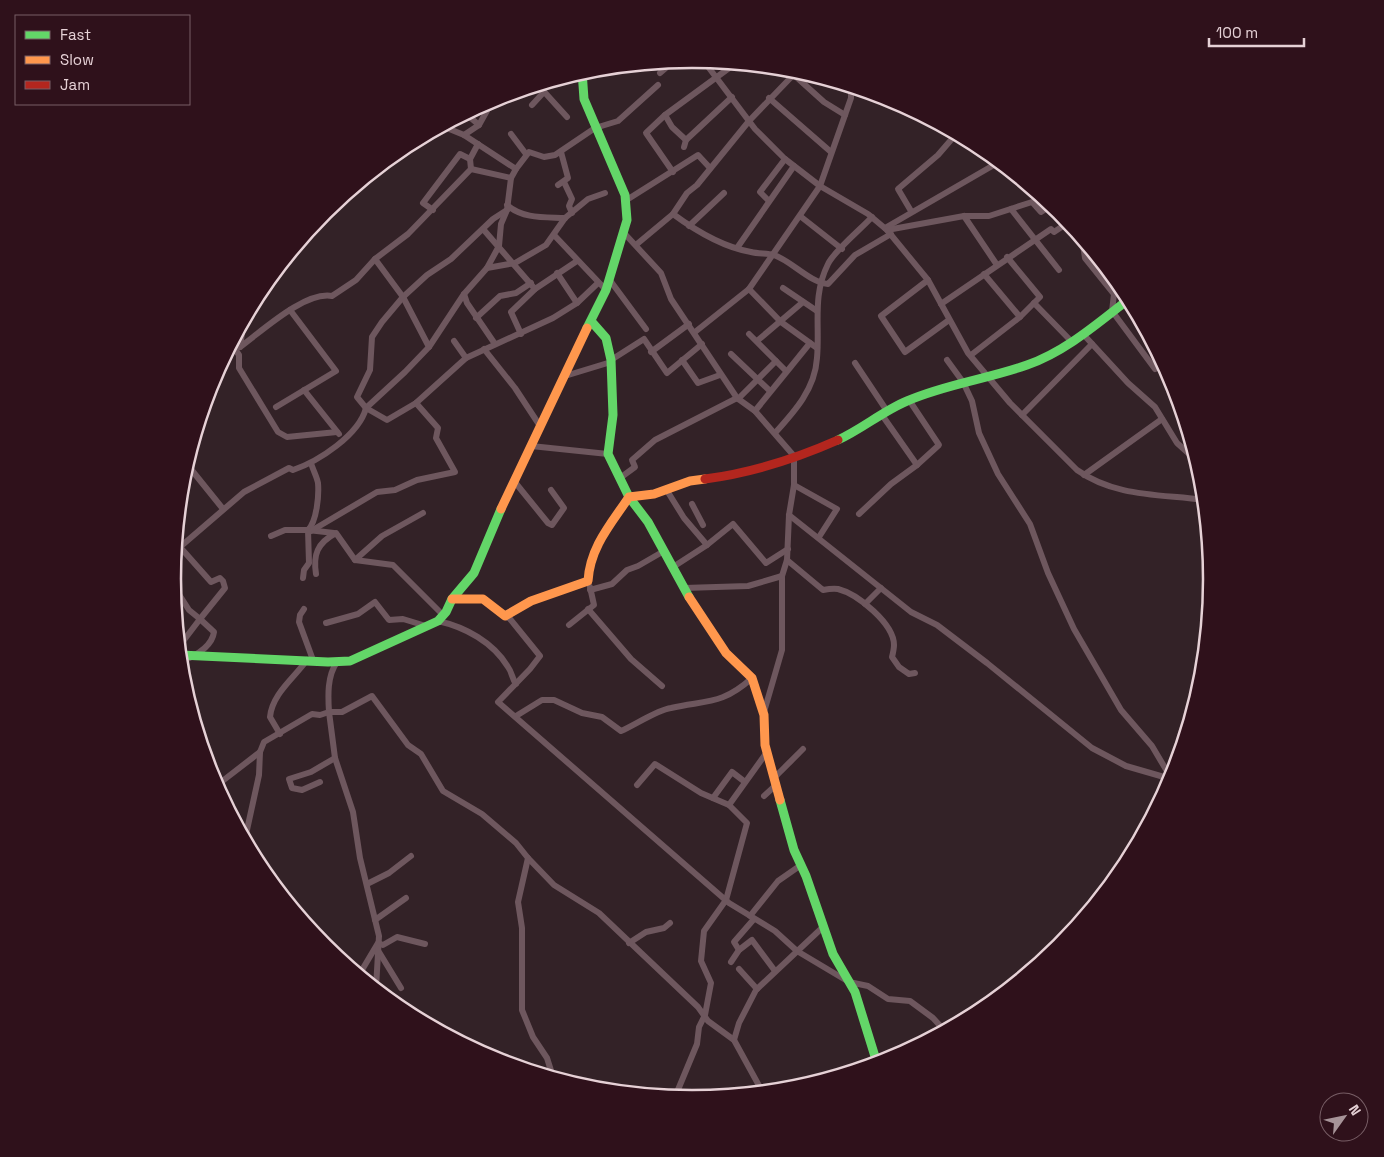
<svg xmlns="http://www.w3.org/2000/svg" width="1384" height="1157" viewBox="0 0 1384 1157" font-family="'Space Grotesk',sans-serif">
	<rect width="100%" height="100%" fill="#332227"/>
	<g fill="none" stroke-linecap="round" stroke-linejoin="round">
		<g stroke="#6e575e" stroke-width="6">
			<path d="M703 60 755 129 785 159 820 186 868 214 887 230 928 280 968 353 1010 403 1077 470C1115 497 1159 494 1204 500"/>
			<polyline points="630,67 631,65"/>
			<polyline points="660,73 675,60"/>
			<polyline points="794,75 824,102 845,115"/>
			<polyline points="538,85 567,117"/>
			<polyline points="769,98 831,152"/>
			<polyline points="532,105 543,93"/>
			<polyline points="465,113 479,125"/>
			<polyline points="665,115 672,127 686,140"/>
			<polyline points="442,126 464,135 516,169 529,152 544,157 555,155 595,128"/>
			<polyline points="595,128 618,121 658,85"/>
			<polyline points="511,134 526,154"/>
			<polyline points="464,135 479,125 494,98"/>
			<polyline points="684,147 686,140 732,97"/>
			<polyline points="471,169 511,178"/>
			<polyline points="673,172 646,133 665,115 736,63"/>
			<polyline points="564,182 572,199 569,206 572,213"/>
			<polyline points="558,185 568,178 561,152"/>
			<polyline points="768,200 760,192 785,159"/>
			<polyline points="625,201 698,155 710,168"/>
			<path d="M507 205C523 219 545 217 565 218"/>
			<polyline points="1011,209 1059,270"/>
			<polyline points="433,210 423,203 460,154 470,159"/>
			<polyline points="507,210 493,219 451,259 427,275 403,297 382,322 372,337 370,370 357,397 366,408 405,372 429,347 464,294 487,268 515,263 546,245 565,218 588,199 605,193"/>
			<polyline points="911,211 898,189 938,155 957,133"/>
			<path d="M673 214C696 231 722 247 751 252 759 254 767 253 774 255 793 262 809 282 828 284L855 255 891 234"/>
			<polyline points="800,216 842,249"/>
			<polyline points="964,216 997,265"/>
			<polyline points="689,226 724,193"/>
			<polyline points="885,228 999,162"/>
			<polyline points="483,229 535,289"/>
			<polyline points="887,230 964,216 989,216 1032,202 1041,212 1052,205"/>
			<polyline points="624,233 661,273 671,299 737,398 755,411 794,456 794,485 789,515 787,560 782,576 782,650 764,712"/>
			<polyline points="554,235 606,290"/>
			<polyline points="1082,238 1085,258 1114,294 1112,311 1155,369"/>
			<polyline points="637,244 673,214 687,193 697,185 749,121 798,70"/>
			<polyline points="737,248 794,166"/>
			<polyline points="375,259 403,297 429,347"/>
			<polyline points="487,268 499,246 501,224 507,210 511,178 516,169"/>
			<polyline points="557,273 577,303"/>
			<polyline points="984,274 1020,317"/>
			<polyline points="609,279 646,329"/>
			<polyline points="928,280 881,316 905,352 949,320"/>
			<polyline points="783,288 817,311"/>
			<polyline points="749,289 781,322 817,348"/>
			<polyline points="464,294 467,303 495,344"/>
			<polyline points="1034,303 1072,342"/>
			<polyline points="941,304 1051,229 1054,232 1069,222"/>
			<polyline points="476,318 500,296 516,293 531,283"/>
			<polyline points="695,332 749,289 820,186 851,98 851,86"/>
			<polyline points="521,334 511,312 535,289 577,261"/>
			<polyline points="749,334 786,371"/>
			<polyline points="1083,334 1128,383 1155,407 1177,443 1197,461"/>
			<polyline points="454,341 466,358"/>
			<polyline points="757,341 803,302"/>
			<polyline points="231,343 239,355 239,368 278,432 287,437 337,432"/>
			<path d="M240 347C262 331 305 291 332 296L356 280 375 259 408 234 471 169 470 159 478 144"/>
			<polyline points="240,347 244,319"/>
			<polyline points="484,349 515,388 540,426"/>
			<polyline points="651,352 689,324"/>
			<polyline points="731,354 770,391"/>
			<polyline points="971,355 1020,317 1040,297 1007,257"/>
			<polyline points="611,360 644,339 667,373 702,344"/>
			<polyline points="682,360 698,383 720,375"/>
			<polyline points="947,360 963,382 972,401 979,433 998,474 1030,524 1048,573 1074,629 1121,710 1152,746 1171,778"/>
			<polyline points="855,363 887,411"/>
			<polyline points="565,376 611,362"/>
			<polyline points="304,390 339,434"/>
			<polyline points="738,399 776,361"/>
			<polyline points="909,400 939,445 917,465"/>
			<polyline points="276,407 336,371 290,310"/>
			<polyline points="755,411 810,343"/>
			<polyline points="1022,415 1092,344"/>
			<path d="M775 433C795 411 815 389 817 358 820 325 812 296 828 264 834 251 861 229 872 217"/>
			<polyline points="531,446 608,454"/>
			<polyline points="186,463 223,509"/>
			<path d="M311 463C313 470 317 477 318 483 319 495 317 521 308 530L334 533"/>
			<polyline points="1084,475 1162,419"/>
			<polyline points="620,478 635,467 632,460 655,440 737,398"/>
			<polyline points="514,481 548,523 552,525 564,508 551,490"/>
			<polyline points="794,485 837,509 819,537"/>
			<polyline points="666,489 684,518 707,545"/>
			<polyline points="692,504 703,525"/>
			<polyline points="859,514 891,484 917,465 882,415"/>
			<polyline points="789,515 911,612 937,625 987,663 1092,748 1126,766 1171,779"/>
			<polyline points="311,531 377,492 395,490 417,480 455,472 436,438 438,428 416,403"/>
			<polyline points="271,536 285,530 308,530 309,563 304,570 303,578"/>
			<polyline points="355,560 382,536 423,513"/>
			<path d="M787 560 823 590C828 589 833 588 838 589 858 594 894 624 894 645 894 649 893 653 892 657L899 667 909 674 915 673"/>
			<polyline points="673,567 707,545 733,524 766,563 788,549"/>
			<path d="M173 568C183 559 181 548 176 537"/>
			<path d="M316 574C313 555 317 543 336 533L355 560 393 565 443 615"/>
			<polyline points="173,585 189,610 200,619 184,640 178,640"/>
			<polyline points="684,588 748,586 782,576"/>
			<polyline points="590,590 612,584 627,570 638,566 664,551"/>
			<polyline points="865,604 881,588"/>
			<polyline points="304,609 300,615 299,622 313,660"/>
			<polyline points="588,609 631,659 662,686"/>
			<polyline points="505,616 510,619 540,656 530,669 498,702 729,903 775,931 797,951 849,982 868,986 888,999 910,1001 933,1018 944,1030"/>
			<path d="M438 621C465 627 493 642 508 667 512 672 512 679 516 684"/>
			<polyline points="326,623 358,614 375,602 389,620 403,619 426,626"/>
			<polyline points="569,625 594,605 590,587"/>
			<path d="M180 662C193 657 212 647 214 632L200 619 225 588 223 581 220 578 211 582 180 547 244 492 289 468 293 470C319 461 359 435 366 408L387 420 416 403 466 358 553 318 577 303 598 283"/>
			<path d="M516 716 542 700H554L582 713 602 717 621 731C635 725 657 710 671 708 707 700 722 705 752 678"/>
			<path d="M280 734 270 717C272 694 294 678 307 660"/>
			<polyline points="776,776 803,749"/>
			<polyline points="320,782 302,790 292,788 289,779 311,772 335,758"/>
			<polyline points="637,785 655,764 701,793 729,805 767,752"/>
			<path d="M216 786 260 752 264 742 312 714 320 715 329 712C328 696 327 676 337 662"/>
			<polyline points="764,796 776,785"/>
			<polyline points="713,798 732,772 745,782"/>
			<polyline points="245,839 259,775 260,752"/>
			<polyline points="528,858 554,885 599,913 698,1007 708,1021 734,1040 762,1091"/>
			<polyline points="367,884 389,873 411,856"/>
			<polyline points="1089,910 1123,868"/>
			<polyline points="750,916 778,881 801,865"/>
			<polyline points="375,920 406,898"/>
			<polyline points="629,943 646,932 664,928 670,923"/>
			<polyline points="739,950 734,942 754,919"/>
			<polyline points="379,952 401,988"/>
			<polyline points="731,962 739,950 752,940 775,971"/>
			<polyline points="739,969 757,989"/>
			<polyline points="359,975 378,943 383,945 397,937 425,944"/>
			<polyline points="1014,983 1027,967 1055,950"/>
			<polyline points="376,988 379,936 360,858 353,812 335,758 329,712 342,712 372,696 408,745 421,754 443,791 482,814 516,843 528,858 518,902 522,928 522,1010 533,1037 547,1058 553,1077"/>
			<polyline points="734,1040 739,1023 756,990 824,926"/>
			<polyline points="675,1097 697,1044 699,1027 705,1015 711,983 701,961 704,931 726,900 747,823 729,805"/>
		</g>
		<g stroke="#63d668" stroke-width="9">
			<polyline points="582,71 584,99 625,195 627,220 606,290 587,328"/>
			<polyline points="591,321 606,338 611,360 613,415 608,454 629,497 648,522 689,597"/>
			<path d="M838 440C862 429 883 411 907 401 946 384 988 379 1027 365 1065 352 1098 323 1129 299"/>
			<polyline points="180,655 328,662 350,661 438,621 446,612 452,599 474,573 501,509"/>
			<polyline points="780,800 794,850 806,876 833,954 855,992 877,1063"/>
		</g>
		<g stroke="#ff974d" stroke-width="9">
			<polyline points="501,509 587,328"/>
			<polyline points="689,597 726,653 752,678 764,715 765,745 780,800"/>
			<path d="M452 599H483L505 616 531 601 588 581C590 547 611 524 629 497L654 494 690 481 705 479"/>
		</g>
		<path stroke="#b3261e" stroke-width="9" d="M705 479C751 473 795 459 838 440"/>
	</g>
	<path d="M0 0H1384V1157H0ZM181 579a511 511 0 1 1 1022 0a511 511 0 1 1-1022 0Z" fill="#2f111b" fill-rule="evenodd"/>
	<path fill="none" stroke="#e6d1d6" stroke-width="2.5" d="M181 579a511 511 0 1 1 1022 0a511 511 0 1 1-1022 0Z"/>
	<rect x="15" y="15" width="175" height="90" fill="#2f111b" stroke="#785e66"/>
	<rect x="25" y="31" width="25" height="8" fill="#63d668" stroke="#785e66"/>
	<text x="60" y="40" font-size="15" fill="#e6d1d6">Fast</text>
	<rect x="25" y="56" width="25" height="8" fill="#ff974d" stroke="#785e66"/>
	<text x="60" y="65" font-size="15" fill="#e6d1d6">Slow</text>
	<rect x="25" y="81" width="25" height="8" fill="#b3261e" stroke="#785e66"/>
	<text x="60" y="90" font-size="15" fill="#e6d1d6">Jam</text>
	<g transform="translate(1344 1117) rotate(57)"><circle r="24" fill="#2f111b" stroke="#785e66"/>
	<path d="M0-4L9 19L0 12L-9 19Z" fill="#a79499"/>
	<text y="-8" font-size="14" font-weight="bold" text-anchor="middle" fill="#e6d1d6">N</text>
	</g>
	<path d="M1209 38v8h95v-8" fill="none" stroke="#e6d1d6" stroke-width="2.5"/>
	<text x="1216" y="38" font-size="15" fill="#e6d1d6" stroke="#2f111b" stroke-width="4" paint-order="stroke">100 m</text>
</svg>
